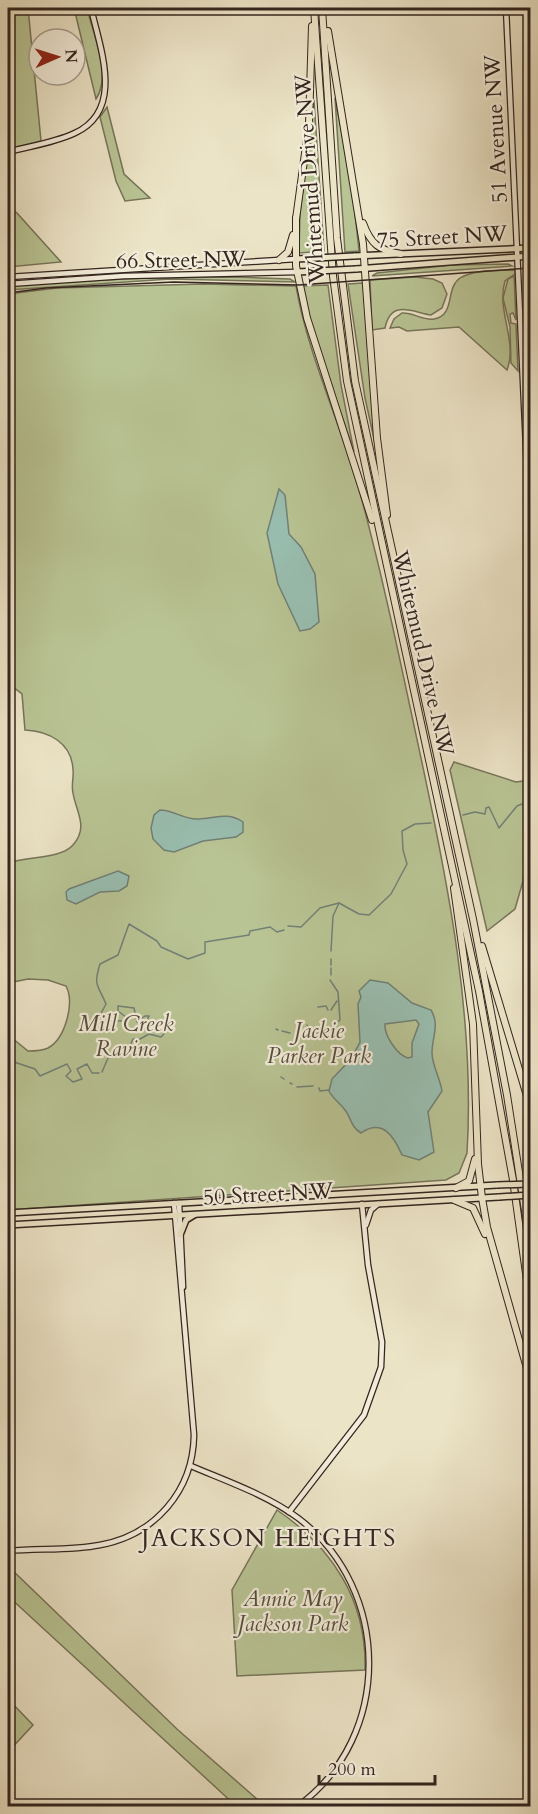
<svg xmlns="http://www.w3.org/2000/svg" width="538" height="1814" viewBox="0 0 538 1814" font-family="Cardo,serif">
	<rect width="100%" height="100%" fill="#ece4c7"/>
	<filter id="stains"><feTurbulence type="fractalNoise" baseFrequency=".00333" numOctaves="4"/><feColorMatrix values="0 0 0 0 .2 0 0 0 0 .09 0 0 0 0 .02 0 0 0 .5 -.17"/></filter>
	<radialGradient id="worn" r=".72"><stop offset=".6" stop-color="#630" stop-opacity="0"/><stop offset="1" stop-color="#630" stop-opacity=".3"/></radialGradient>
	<g fill="#b9c494" stroke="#76745a" stroke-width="1.5">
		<polygon points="8,8 28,8 41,141 8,149"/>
		<path d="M74 8H87C93 34 112 76 96 99Z"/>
		<polygon points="335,98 352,186 359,251 345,252"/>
		<polygon points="314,100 324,251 299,253 300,214"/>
		<polygon points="107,107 124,174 150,198 125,201 116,181 100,117"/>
		<polygon points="8,206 17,213 61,262 8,267"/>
		<polygon points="508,264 512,266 372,276 377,273 451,265"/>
		<path d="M515 270V274L505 281C496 310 518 341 507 370L459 327 407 331 399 327 390 328 394 319 402 313C413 312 423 321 434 319 456 315 445 288 460 278 474 269 499 271 515 270Z"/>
		<polygon points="514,276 516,320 513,313 510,314 511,323 516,324 518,371 511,363 510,327 503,298 508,279"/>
		<polygon points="235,277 290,279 295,282 170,279 8,290 8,286 24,284 145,278"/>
		<path d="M415 277 433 279 442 283 447 294 442 308 431 315C412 312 391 299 385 328L372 330 370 280Z"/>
		<polygon points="363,283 376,448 365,398 348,284"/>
		<path d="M203 284 296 286C308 356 341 424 360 493 384 581 402 670 421 758 449 888 475 1020 467 1153L459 1173 446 1180 8 1210V1043L12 1038 28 1051C35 1051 42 1051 48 1048 65 1039 75 1003 66 986L48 980 28 979 8 983V863C27 856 61 859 73 845 89 827 76 812 73 793 71 785 74 777 73 770 72 743 49 731 25 730L22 694 8 683V294L57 288Z"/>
		<polygon points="328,285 341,385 354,452 311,326 302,286"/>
		<polygon points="454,762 516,782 523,781 525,770 530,766 530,856 525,859 523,881 515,909 487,931 450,770"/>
		<path d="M277 1510C333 1548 367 1601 365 1670L237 1676 232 1590Z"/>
		<polygon points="8,1566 178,1730 265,1806 236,1806 8,1596"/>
		<polygon points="9,1700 33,1725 8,1752 8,1702"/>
	</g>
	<g fill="#99bfb1" stroke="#718177" stroke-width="1.5" fill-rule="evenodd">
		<polygon points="279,489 285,495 289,534 301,547 315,574 319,622 310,629 300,631 278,584 267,533"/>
		<path d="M160 810C173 810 183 819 197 819 214 819 227 811 243 822V832L236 837 203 841 174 852 164 850 153 839 151 828 154 815Z"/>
		<polygon points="118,871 129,876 127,886 119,891 100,892 76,904 67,900 66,892 69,889"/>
		<path d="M370 980 388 983 412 1003 431 1010C440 1025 432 1037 432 1053 432 1065 440 1078 442 1091L428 1112 434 1152 419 1160 402 1155C394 1137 383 1118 361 1133 350 1126 352 1119 345 1110 340 1103 333 1099 329 1091L332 1079 351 1059 360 1042 358 1004 361 997 359 991ZM416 1020 419 1024 412 1043V1057L408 1058C397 1055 384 1035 385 1024Z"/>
	</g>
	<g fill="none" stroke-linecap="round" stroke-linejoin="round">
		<g stroke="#718177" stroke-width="1.5">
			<polyline points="463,815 475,812 485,814 486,808 489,807 499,828 517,806 522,804 530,809"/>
			<polyline points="288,926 301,927 320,908 339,903 359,914 369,915 391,894 407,864 403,850 402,831 415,824 431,823"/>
			<polyline points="331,951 333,916 339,903"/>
			<polyline points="331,959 331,965"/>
			<polyline points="331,975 331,968"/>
			<polyline points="318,1007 326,1006 328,1010"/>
			<polyline points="331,1010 337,1001"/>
			<polyline points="307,1025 311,1035"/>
			<polyline points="276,1029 278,1030"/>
			<polyline points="328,1030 340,1020 338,992 330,980"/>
			<polyline points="282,1031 290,1033"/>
			<polyline points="314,1034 325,1032"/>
			<polyline points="301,1037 310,1034"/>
			<polyline points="8,1060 35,1069 40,1076 67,1064 71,1071 66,1076 73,1082 82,1079 77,1069 87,1064 92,1073 99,1073"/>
			<path d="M102 1072 108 1058 126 1055 133 1039H140L149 1034 161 1037 164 1034 159 1023 144 1027 149 1016H145L137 1022 134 1008 118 1006V1011L126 1017 123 1021H112L100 1015 106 1004C98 985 93 986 100 964L118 955 129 924 157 941 161 947 188 959 205 953V942L249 935 250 931 270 927 277 932 284 930"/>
			<polyline points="281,1077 284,1079"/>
			<polyline points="290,1083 292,1084"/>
			<polyline points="297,1087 313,1086"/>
			<polyline points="319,1088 320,1091 329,1090"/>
		</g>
		<g stroke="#34251f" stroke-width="7">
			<g id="secondary">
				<polyline points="506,8 530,536"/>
				<path d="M8 152C30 146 54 143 75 133 125 110 100 48 91 8"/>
				<polyline points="8,277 296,259"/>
				<polyline points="8,284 124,276 297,272"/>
				<polyline points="179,1203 183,1287"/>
				<polyline points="366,1225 371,1210 378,1204"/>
				<path d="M191 1466C226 1481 267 1495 298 1518 392 1589 393 1737 298 1806"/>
				<polyline points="289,1512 364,1415 381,1367 382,1342 368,1265 362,1204"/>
				<path d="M8 1551C38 1548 71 1551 100 1545 155 1535 193 1491 194 1435L174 1203"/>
			</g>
		</g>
		<g stroke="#34251f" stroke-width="8">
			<g id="primary">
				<polyline points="354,256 530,248"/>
				<polyline points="296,259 316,258"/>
				<polyline points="356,269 530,256"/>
				<polyline points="297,272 318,271"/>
				<polyline points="8,1213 497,1185"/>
				<polyline points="8,1225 499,1197"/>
				<polyline points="180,1235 186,1220 194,1215"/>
			</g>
		</g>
		<g stroke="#34251f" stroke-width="8">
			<g id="highway">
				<polyline points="314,8 333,276 347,381 479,991 513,1180 530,1302"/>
				<polyline points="322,8 337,238 355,381 473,919 507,1095 530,1243"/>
				<polyline points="328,31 363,244 377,438 387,515"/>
				<polyline points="296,218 296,266 307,318 372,520"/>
				<polyline points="296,219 309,124 312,26"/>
				<path d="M363 223C371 245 379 250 401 254"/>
				<polyline points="279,260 288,252 293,235"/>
				<polyline points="454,888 473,1024 478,1164 482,1198 487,1227 530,1379"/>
				<polyline points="482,946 530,1106"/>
				<polyline points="456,1188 469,1181 475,1159"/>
				<polyline points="454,1200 473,1208 485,1234"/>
			</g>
		</g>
		<use href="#secondary" stroke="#f3eddb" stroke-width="4.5"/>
		<use href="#primary" stroke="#ece4c7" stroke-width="5"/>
		<use href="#highway" stroke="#ece4c7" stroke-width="6"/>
		<polyline stroke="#34251f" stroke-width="1.5" points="8,293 46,288 174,282 299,285 530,268"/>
		<g stroke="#34251f" stroke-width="8" stroke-linecap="butt">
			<g id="primary-bridge">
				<polyline points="316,258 354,256"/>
				<polyline points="318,271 356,269"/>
				<polyline points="497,1185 530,1184"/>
				<polyline points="499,1197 530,1195"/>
			</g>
		</g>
		<use href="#primary-bridge" stroke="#ece4c7" stroke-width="5"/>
	</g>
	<g text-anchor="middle" stroke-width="4.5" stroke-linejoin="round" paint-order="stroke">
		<g font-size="22" fill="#34251f" stroke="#f3eddb">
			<text transform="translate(495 129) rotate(-93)" y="8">51 Avenue NW</text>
			<text transform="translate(309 179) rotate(-94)" y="8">Whitemud Drive NW</text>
			<text transform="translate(442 236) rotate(-3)" y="8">75 Street NW</text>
			<text transform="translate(181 259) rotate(-1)" y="8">66 Street NW</text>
			<text transform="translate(424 653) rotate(77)" y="8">Whitemud Drive NW</text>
			<text transform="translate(268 1193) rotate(-3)" y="8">50 Street NW</text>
		</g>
		<g font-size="22" font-style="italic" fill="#554d3c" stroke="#f3eddb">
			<text x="126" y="1031">Mill Creek<tspan x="126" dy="25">Ravine</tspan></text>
			<text x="319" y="1038">Jackie<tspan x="319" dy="25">Parker Park</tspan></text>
			<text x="293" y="1606">Annie May<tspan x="293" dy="25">Jackson Park</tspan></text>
		</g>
		<g font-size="24" letter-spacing="1.5" fill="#34251f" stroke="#f3eddb">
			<text x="269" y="1546">JACKSON HEIGHTS</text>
		</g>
	</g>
	<rect width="538" height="1814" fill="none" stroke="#ece4c7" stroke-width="30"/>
	<rect x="9" y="9" width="520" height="1796" fill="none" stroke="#34251f" stroke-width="3"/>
	<rect x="15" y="15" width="508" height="1784" fill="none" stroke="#34251f" stroke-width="1.5"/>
	<g transform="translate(57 57) rotate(87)"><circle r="28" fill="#f3eddb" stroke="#a79d90" stroke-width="1.5"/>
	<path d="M0-4.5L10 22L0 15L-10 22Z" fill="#8f2418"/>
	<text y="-9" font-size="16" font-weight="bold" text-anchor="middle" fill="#34251f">N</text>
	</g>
	<path d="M319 1775v9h116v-9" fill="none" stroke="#34251f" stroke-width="3"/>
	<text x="328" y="1775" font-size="18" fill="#34251f" stroke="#f3eddb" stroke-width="4.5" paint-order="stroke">200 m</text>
	<rect width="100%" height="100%" filter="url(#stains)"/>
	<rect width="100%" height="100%" fill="url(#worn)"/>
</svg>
